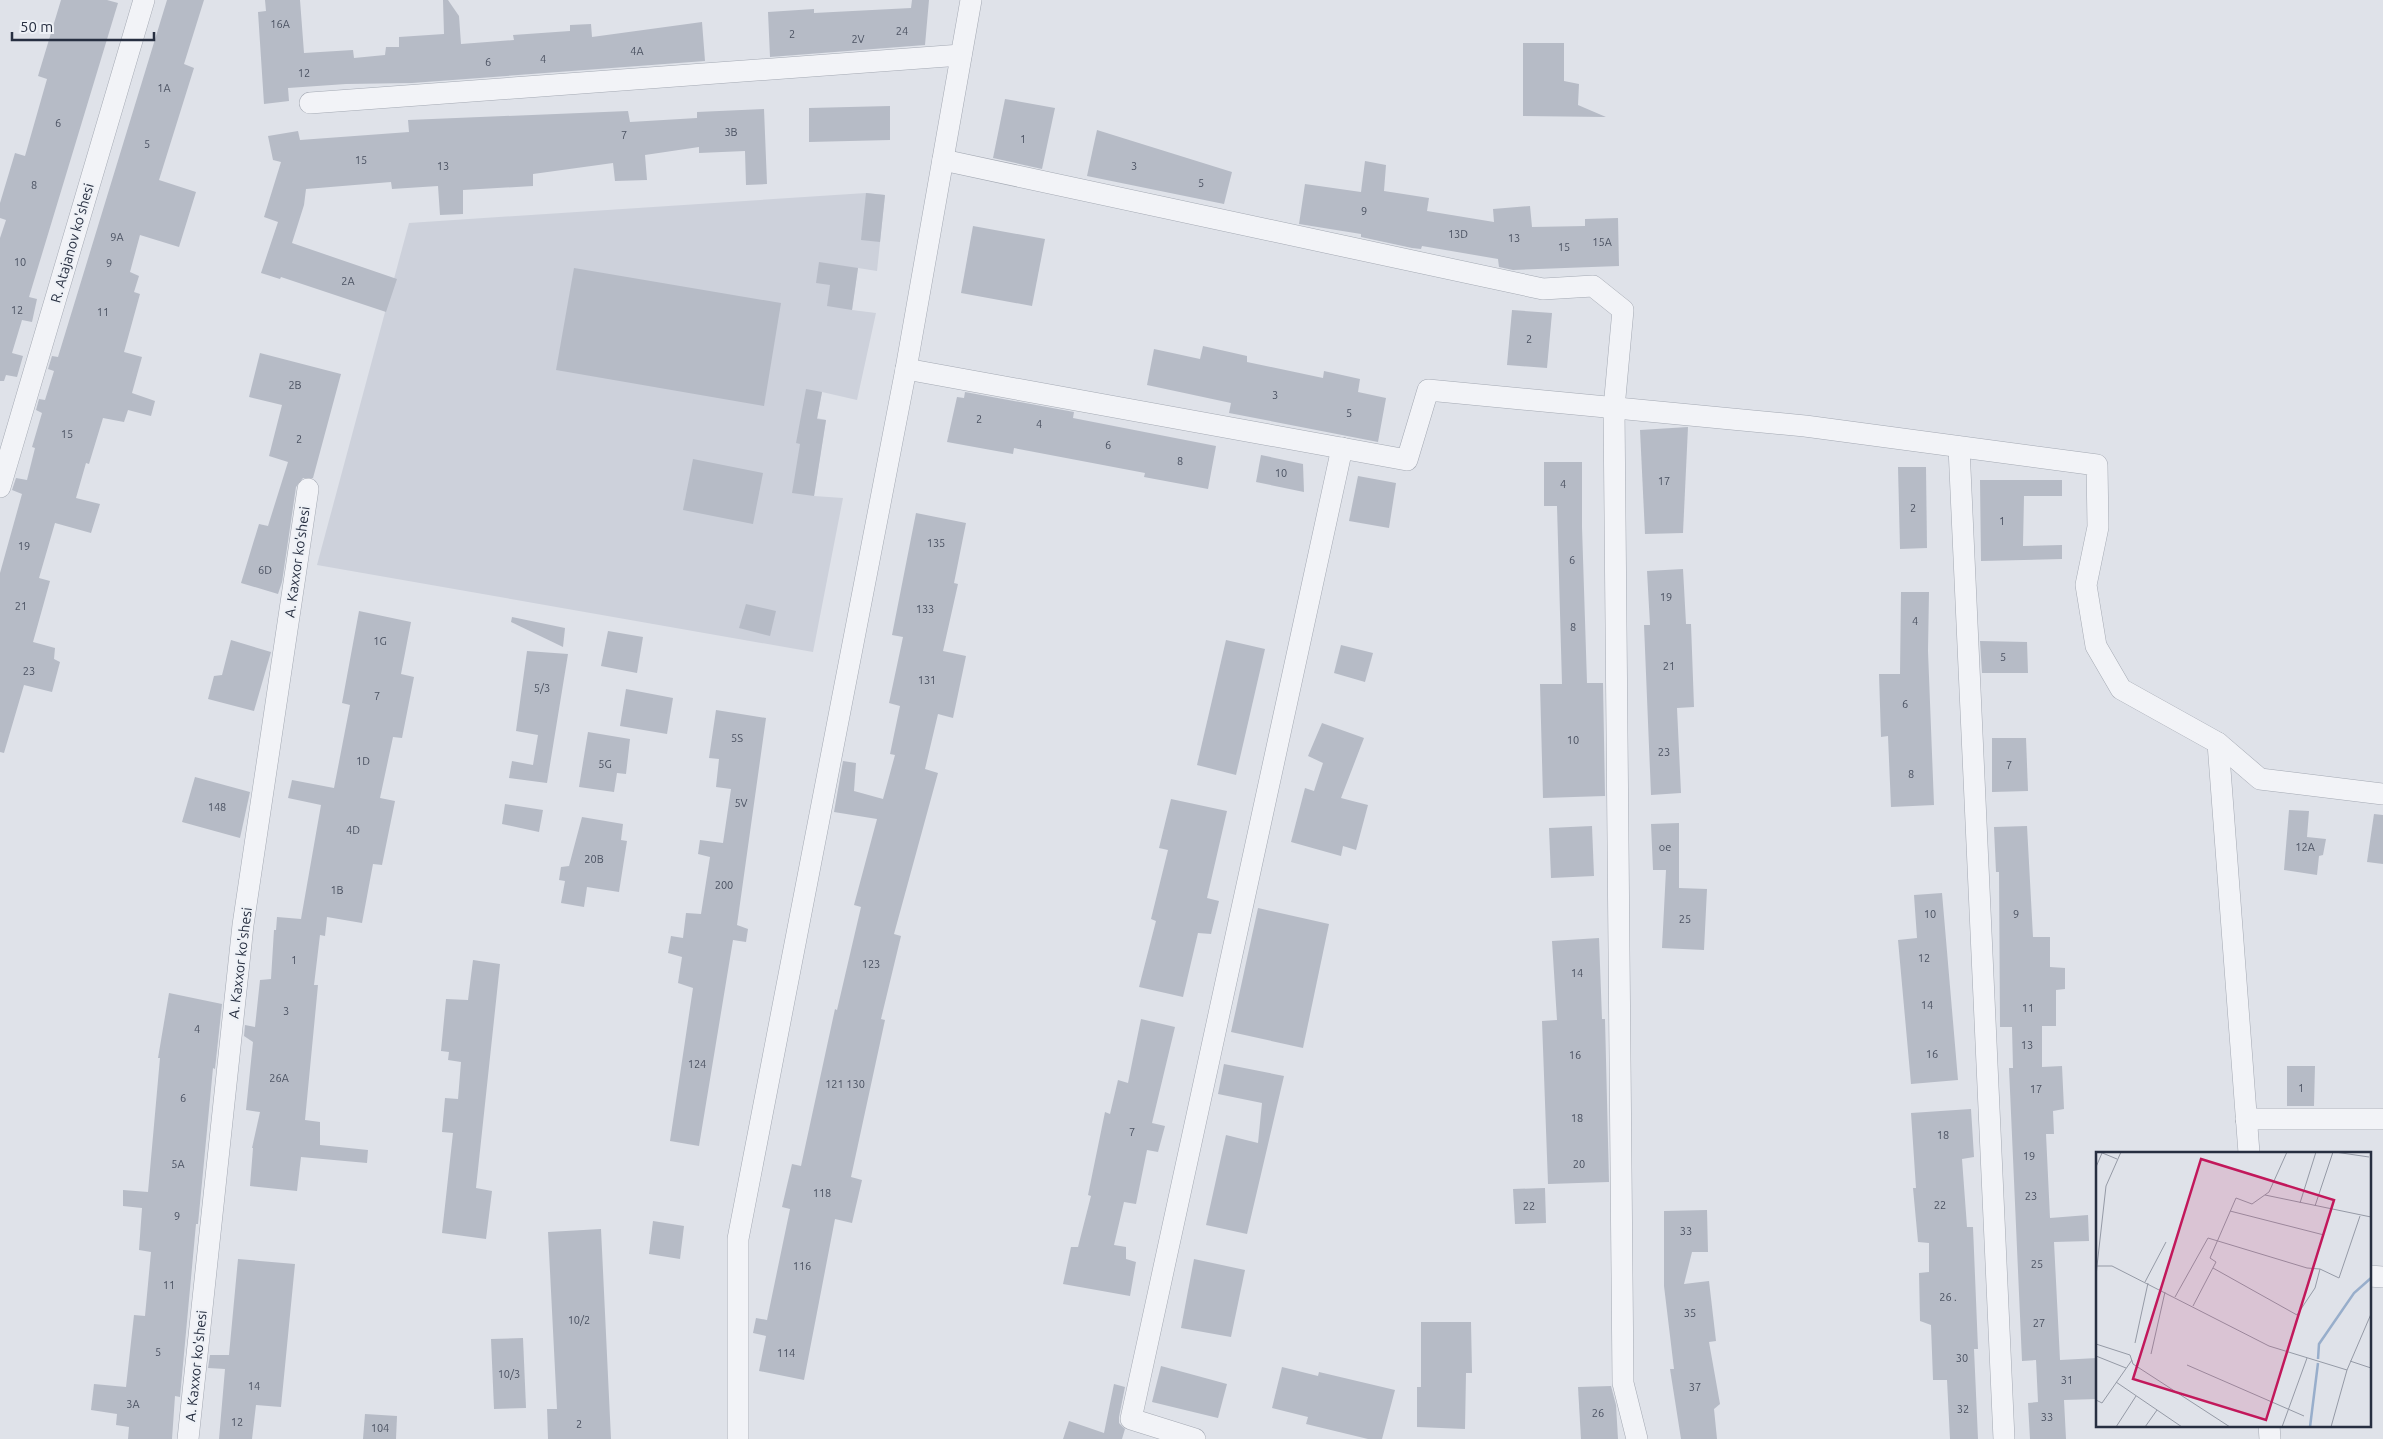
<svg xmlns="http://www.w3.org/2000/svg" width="2383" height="1439" viewBox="0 0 2383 1439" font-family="Ubuntu,sans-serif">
	<rect width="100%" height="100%" fill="#dfe2e9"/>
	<polygon fill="#cdd1db" points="866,193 885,195 877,271 858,268 852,310 876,313 857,400 822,392 817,418 826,420 814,496 843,498 813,652 317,565 409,223"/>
	<g fill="#b6bbc6">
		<polygon points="61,0 107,0 118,3 29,297 37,299 32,322 22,320 12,353 23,356 17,377 6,375 4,381 0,381 0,238 6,220 0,218 0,203 15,153 25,156 47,79 38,76"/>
		<polygon points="167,0 204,0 184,64 194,68 159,180 196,192 179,247 140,235 130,272 139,276 134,292 140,294 124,352 142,357 132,393 155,401 151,416 128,410 124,422 103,418 89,464 86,463 76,498 100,504 91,533 55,523 39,578 50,581 33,642 55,648 54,659 60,662 52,692 24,685 4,753 0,752 0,573 22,494 12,490 16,478 27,480 35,448 32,447 42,413 36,410 39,399 45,400 54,371 48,369 52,356 58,357"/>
		<polygon points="265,0 300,0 304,53 353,50 354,58 385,55 386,47 399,47 399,37 444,34 443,0 448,0 459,16 461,44 514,40 513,35 570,31 570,25 591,24 592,37 702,22 705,61 412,83 346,84 288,88 289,101 264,104 258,12 266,11"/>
		<polygon points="912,0 929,0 925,45 770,57 768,12 814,9 814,13 911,8"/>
		<polygon points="1523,43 1564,43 1564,81 1579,84 1578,105 1606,117 1523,116"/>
		<polygon points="1005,99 1055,108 1042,169 993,158"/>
		<polygon points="890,106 890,140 809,142 809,108"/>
		<polygon points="764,109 767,184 746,185 745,151 699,153 699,147 645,155 647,180 615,181 613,163 533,174 533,186 463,190 463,214 440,215 438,186 392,189 391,182 306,189 304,205 292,243 397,279 386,312 281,277 280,279 261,273 278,222 264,217 281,162 273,160 268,136 298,131 300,140 409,132 408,120 628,111 630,122 697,118 697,112"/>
		<polygon points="1097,130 1232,172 1224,204 1087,176"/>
		<polygon points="1365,161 1386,165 1384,191 1429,198 1427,211 1494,222 1493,209 1530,206 1532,227 1585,226 1585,219 1618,218 1619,266 1513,270 1499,267 1498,259 1422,246 1421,249 1412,248 1361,237 1361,234 1299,224 1305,184 1361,192"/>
		<polygon points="866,193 885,195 880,242 861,240"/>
		<polygon points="973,226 1045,239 1032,306 961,293"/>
		<polygon points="819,262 858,268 852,310 827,306 830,285 816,283"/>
		<polygon points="574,268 781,303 764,406 556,370"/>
		<polygon points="1512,310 1552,313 1547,368 1507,365"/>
		<polygon points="1203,346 1247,356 1247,362 1323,378 1324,371 1360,379 1358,392 1386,398 1378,442 1229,413 1231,403 1147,385 1154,349 1200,359"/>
		<polygon points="260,353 341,374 313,478 303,478 296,487 282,582 278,594 241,583 259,524 268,526 288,462 269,456 282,405 249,397"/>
		<polygon points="806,389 822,392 817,419 826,420 814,496 792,493 800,444 796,443"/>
		<polygon points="965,392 1074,412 1073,418 1216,446 1208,489 1144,477 1145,473 1014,448 1013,454 947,442 957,397 964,398"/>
		<polygon points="1688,427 1683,533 1645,534 1640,430"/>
		<polygon points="1261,455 1303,464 1304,492 1256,482"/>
		<polygon points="693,459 763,473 753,524 683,510"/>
		<polygon points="1544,462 1582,462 1582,527 1587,683 1603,683 1605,796 1543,798 1540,684 1562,684 1557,506 1544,506"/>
		<polygon points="1898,467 1926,467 1927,548 1900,549"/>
		<polygon points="1358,476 1396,483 1389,528 1349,521"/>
		<polygon points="1980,480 2062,480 2062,496 2024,496 2023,546 2062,545 2062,559 1981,561"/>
		<polygon points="916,513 966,523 954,583 958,584 943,651 966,656 953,718 938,714 925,769 938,773 894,934 901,936 881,1019 885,1020 851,1177 862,1180 852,1223 835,1219 804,1380 759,1371 766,1336 753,1333 756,1318 767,1320 790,1209 782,1207 792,1164 801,1166 835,1009 837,1010 861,907 854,905 877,819 834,812 843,761 856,763 854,791 883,799 895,755 890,754 900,706 889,703 903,637 892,635"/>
		<polygon points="1683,569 1686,624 1691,624 1694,707 1677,708 1681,793 1651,795 1644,625 1650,625 1647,571"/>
		<polygon points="1901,592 1929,592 1928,651 1934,805 1891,807 1888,736 1881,737 1879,674 1900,674"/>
		<polygon points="746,604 776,611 770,636 739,628"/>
		<polygon points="359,611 411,622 401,674 414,677 402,738 393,737 380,798 395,801 382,865 373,864 362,923 327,917 325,936 320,935 314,985 318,985 305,1120 320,1122 320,1145 368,1150 367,1163 301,1157 297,1191 250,1186 253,1148 252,1148 260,1112 246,1110 253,1042 244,1036 245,1025 255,1027 260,980 271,979 274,930 276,930 277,917 301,919 321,805 288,798 292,780 334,788 350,705 342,703"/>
		<polygon points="512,617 565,628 563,647 511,622"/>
		<polygon points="608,631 643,637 637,673 601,666"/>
		<polygon points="231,640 271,652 254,711 208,699 214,676 222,675"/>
		<polygon points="1226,640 1265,649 1236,775 1197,765"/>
		<polygon points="1980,641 2027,642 2028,673 1982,673"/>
		<polygon points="1341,645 1373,653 1365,682 1334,673"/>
		<polygon points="527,651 568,654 547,783 509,778 512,761 533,765 538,735 516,731"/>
		<polygon points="626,689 673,698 667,734 620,726"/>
		<polygon points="716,710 766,718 737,925 748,929 746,942 733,940 699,1146 670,1141 693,988 678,983 682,957 668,953 671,936 683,938 686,913 701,914 710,857 698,854 700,840 723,843 731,789 716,787 719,759 709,758"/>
		<polygon points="1322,723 1364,738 1341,798 1368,805 1356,850 1343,846 1341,856 1291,842 1305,788 1314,791 1323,763 1308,756"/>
		<polygon points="588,732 630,739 626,774 617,773 614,792 579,787"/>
		<polygon points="1992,738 2026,738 2028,791 1992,792"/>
		<polygon points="195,777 250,792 240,838 182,822"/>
		<polygon points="1171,799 1227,811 1207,898 1219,901 1211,934 1198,933 1183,997 1139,987 1156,921 1151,919 1168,850 1159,848"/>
		<polygon points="505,804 543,810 539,832 502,824"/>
		<polygon points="2289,810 2309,811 2307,837 2326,839 2323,855 2319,856 2317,875 2284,870"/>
		<polygon points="2374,814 2383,815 2383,864 2367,862"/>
		<polygon points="582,817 623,824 621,840 627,841 619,892 587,887 584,907 561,903 565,881 559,880 561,867 569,866"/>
		<polygon points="1679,823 1679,888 1707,889 1704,950 1662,948 1666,870 1653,870 1651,824"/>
		<polygon points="1592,826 1594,876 1551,878 1549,828"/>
		<polygon points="2027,826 2033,937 2050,937 2050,967 2065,968 2065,989 2056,990 2056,1026 2042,1026 2042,1067 2062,1066 2064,1109 2053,1111 2054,1134 2046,1134 2050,1218 2088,1215 2089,1241 2054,1242 2060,1360 2097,1358 2097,1399 2064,1400 2066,1439 2030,1439 2028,1403 2038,1402 2036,1360 2022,1361 2009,1068 2013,1068 2012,1027 2000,1027 1999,872 1996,872 1994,827"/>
		<polygon points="1942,893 1958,1080 1911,1084 1898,940 1917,938 1914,895"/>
		<polygon points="1258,908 1329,924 1303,1048 1231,1032"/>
		<polygon points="1599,938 1602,1019 1605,1019 1609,1182 1548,1184 1542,1021 1557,1020 1552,941"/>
		<polygon points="473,960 500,964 476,1188 492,1191 486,1239 442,1233 453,1133 442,1132 445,1098 458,1099 461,1062 448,1060 449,1052 441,1051 446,999 468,1000"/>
		<polygon points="169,993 222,1004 215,1069 213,1068 198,1224 196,1224 180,1397 175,1396 172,1439 128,1439 129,1427 116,1425 117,1414 91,1410 94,1384 126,1387 134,1315 145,1316 151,1252 139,1250 142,1208 123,1206 123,1190 148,1192 160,1058 158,1058"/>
		<polygon points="1141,1019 1175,1027 1152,1123 1165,1126 1158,1152 1147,1150 1136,1204 1124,1202 1114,1245 1126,1247 1126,1259 1136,1262 1130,1296 1063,1284 1071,1247 1078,1247 1091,1196 1088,1195 1105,1112 1110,1114 1118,1080 1128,1083"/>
		<polygon points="1224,1064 1284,1076 1247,1234 1206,1225 1226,1135 1258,1143 1262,1103 1218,1094"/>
		<polygon points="2287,1066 2315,1066 2314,1106 2287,1106"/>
		<polygon points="1971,1109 1974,1157 1962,1159 1967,1227 1973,1227 1978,1349 1974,1349 1978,1439 1950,1439 1947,1380 1933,1380 1931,1325 1920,1321 1919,1273 1929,1272 1929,1243 1918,1242 1913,1188 1916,1188 1911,1113"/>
		<polygon points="1545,1188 1546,1223 1515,1224 1513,1189"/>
		<polygon points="1707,1210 1708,1252 1692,1252 1684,1284 1709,1281 1716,1341 1709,1342 1720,1404 1714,1409 1717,1439 1681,1439 1670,1369 1674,1369 1664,1286 1664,1211"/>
		<polygon points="653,1221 684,1226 680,1259 649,1254"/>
		<polygon points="601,1229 611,1439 548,1439 547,1409 557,1409 548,1232"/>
		<polygon points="238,1259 295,1264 281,1407 256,1405 252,1439 219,1439 225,1369 208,1368 210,1355 229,1355"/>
		<polygon points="1194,1259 1245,1270 1231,1337 1181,1328"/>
		<polygon points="1421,1322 1471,1322 1472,1373 1466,1373 1465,1429 1417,1427 1417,1387 1421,1387"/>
		<polygon points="523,1338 526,1408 494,1409 491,1339"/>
		<polygon points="1161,1366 1227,1384 1218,1418 1152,1402"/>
		<polygon points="1282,1367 1318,1376 1319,1372 1395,1390 1382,1439 1368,1439 1306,1424 1308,1417 1272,1408"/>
		<polygon points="1114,1384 1125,1387 1119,1417 1119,1423 1125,1429 1122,1439 1063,1439 1069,1421 1104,1433"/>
		<polygon points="1611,1386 1616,1405 1618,1439 1581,1439 1578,1387"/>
		<polygon points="365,1414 397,1416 396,1439 363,1439"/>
	</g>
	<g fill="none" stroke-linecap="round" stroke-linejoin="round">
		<g stroke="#a4a9b3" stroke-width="22">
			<g id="minor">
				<polyline points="310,103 961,55"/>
				<polyline points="943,160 1543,289 1593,286 1623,310 1614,408 1623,1383 1637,1439"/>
				<polyline points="906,369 1407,460 1428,390 1805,426 2097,465 2098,527 2086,585 2096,646 2121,689 2218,743 2260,779 2383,794"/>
				<polyline points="1959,447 2004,1439"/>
				<polyline points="0,487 144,0"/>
				<polyline points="2218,743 2249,1153"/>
				<polyline points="2246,1119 2383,1119"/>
				<polyline points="2369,1276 2383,1277"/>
				<polyline points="2269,1425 2270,1439"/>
				<polyline points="188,1439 243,925 308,489"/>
				<polyline points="738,1439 738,1239 906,369 971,0"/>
				<polyline points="1195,1439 1131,1419 1342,448"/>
			</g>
		</g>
		<use href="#minor" stroke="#f2f3f7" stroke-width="21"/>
	</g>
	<g text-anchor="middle" stroke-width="4" stroke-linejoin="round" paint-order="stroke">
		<g font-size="11" fill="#4b5262">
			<text x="280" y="28">16A</text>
			<text x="902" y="35">24</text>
			<text x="792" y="38">2</text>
			<text x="858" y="43">2V</text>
			<text x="637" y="55">4A</text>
			<text x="543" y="63">4</text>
			<text x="488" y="66">6</text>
			<text x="304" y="77">12</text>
			<text x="164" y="92">1A</text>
			<text x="58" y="127">6</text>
			<text x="731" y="136">3B</text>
			<text x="624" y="139">7</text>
			<text x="1023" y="143">1</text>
			<text x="147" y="148">5</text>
			<text x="361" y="164">15</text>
			<text x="443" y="170">13</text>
			<text x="1134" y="170">3</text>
			<text x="1201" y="187">5</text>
			<text x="34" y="189">8</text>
			<text x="1364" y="215">9</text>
			<text x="1458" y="238">13D</text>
			<text x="117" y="241">9A</text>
			<text x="1514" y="242">13</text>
			<text x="1602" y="246">15A</text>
			<text x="1564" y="251">15</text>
			<text x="20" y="266">10</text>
			<text x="109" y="267">9</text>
			<text x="348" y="285">2A</text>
			<text x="17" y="314">12</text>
			<text x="103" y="316">11</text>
			<text x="1529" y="343">2</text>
			<text x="295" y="389">2B</text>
			<text x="1275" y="399">3</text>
			<text x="1349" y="417">5</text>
			<text x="979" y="423">2</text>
			<text x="1039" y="428">4</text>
			<text x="67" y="438">15</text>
			<text x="299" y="443">2</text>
			<text x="1108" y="449">6</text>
			<text x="1180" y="465">8</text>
			<text x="1281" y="477">10</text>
			<text x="1664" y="485">17</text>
			<text x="1563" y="488">4</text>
			<text x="1913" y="512">2</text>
			<text x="2002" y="525">1</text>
			<text x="936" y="547">135</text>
			<text x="24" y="550">19</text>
			<text x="1572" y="564">6</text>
			<text x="265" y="574">6D</text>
			<text x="1666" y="601">19</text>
			<text x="21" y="610">21</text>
			<text x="925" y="613">133</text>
			<text x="1915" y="625">4</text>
			<text x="1573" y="631">8</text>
			<text x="380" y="645">1G</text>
			<text x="2003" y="661">5</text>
			<text x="1669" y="670">21</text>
			<text x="29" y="675">23</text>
			<text x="927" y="684">131</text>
			<text x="542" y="692">5/3</text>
			<text x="377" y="700">7</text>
			<text x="1905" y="708">6</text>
			<text x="737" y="742">5S</text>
			<text x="1573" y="744">10</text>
			<text x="1664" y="756">23</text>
			<text x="363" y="765">1D</text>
			<text x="605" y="768">5G</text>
			<text x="2009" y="769">7</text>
			<text x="1911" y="778">8</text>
			<text x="741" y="807">5V</text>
			<text x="217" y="811">148</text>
			<text x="353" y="834">4D</text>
			<text x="1665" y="851">oe</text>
			<text x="2305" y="851">12A</text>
			<text x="594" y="863">20B</text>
			<text x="724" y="889">200</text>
			<text x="337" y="894">1B</text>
			<text x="1930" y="918">10</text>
			<text x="2016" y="918">9</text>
			<text x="1685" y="923">25</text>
			<text x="1924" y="962">12</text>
			<text x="294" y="964">1</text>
			<text x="871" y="968">123</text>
			<text x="1577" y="977">14</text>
			<text x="1927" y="1009">14</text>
			<text x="2028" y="1012">11</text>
			<text x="286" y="1015">3</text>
			<text x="197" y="1033">4</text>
			<text x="2027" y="1049">13</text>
			<text x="1932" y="1058">16</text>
			<text x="1575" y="1059">16</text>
			<text x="697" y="1068">124</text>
			<text x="279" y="1082">26A</text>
			<text x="845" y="1088">121 130</text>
			<text x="2301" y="1092">1</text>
			<text x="2036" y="1093">17</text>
			<text x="183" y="1102">6</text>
			<text x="1577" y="1122">18</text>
			<text x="1132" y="1136">7</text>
			<text x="1943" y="1139">18</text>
			<text x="2029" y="1160">19</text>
			<text x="178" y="1168">5A</text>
			<text x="1579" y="1168">20</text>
			<text x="822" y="1197">118</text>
			<text x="2031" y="1200">23</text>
			<text x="1940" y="1209">22</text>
			<text x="1529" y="1210">22</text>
			<text x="177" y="1220">9</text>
			<text x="1686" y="1235">33</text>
			<text x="2037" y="1268">25</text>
			<text x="802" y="1270">116</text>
			<text x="169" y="1289">11</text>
			<text x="1948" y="1301">26 .</text>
			<text x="1690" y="1317">35</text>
			<text x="579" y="1324">10/2</text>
			<text x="2039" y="1327">27</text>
			<text x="158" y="1356">5</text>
			<text x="786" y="1357">114</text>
			<text x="1962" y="1362">30</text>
			<text x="509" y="1378">10/3</text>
			<text x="2067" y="1384">31</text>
			<text x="254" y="1390">14</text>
			<text x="1695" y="1391">37</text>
			<text x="133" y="1408">3A</text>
			<text x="1963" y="1413">32</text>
			<text x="1598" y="1417">26</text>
			<text x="2047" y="1421">33</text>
			<text x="237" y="1426">12</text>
			<text x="579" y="1428">2</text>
			<text x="380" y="1432">104</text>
		</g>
		<g font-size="14" fill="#272f41" stroke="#eef1f6">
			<text transform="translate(72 243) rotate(-74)" y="5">R. Atajanov ko'shesi</text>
			<text transform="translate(297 562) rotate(-82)" y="5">A. Kaxxor ko'shesi</text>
			<text transform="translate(240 963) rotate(-83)" y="5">A. Kaxxor ko'shesi</text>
			<text transform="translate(196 1366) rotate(-84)" y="5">A. Kaxxor ko'shesi</text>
		</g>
	</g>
	<g transform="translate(2096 1152)">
		<rect width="275" height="275" fill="#dfe2e9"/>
		<path fill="none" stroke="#98aecb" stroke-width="2.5" d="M222 207 223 192 258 141 275 126M214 275 222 211"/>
		<path fill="none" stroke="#959aa6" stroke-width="1" d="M4 0 21 7M239 0 273 5M0 15 6 1M169 43 275 65M204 51 220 0M219 54 237 0M134 59 228 83M1 114 10 34 25 0M117 116 201 163 219 136 224 117M0 125 1 114H16L173 194 251 218M49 130 70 90M79 145 112 86 211 116 224 117 243 126 264 64M97 154 120 110 114 106 140 46 156 52 173 40 191 0M39 191 52 131M0 192 34 203 37 212 134 275M55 202 69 140M0 204 30 216M254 209 275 216M91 213 208 264M20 230 86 275M0 248 6 251 36 208M20 275 40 244M49 275 61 258M186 275 211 206M235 275 251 218 275 162"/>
		<path fill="#c2185b" fill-opacity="0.15" stroke="#c2185b" stroke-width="2.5" d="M105 7 238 48 170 268 37 227Z"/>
		<rect width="275" height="275" fill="none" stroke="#272f41" stroke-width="2.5"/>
	</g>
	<path d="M12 32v8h142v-8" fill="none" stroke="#272f41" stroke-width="2.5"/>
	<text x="20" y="32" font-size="15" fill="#272f41" stroke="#eef1f6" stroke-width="4" paint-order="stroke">50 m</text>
</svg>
